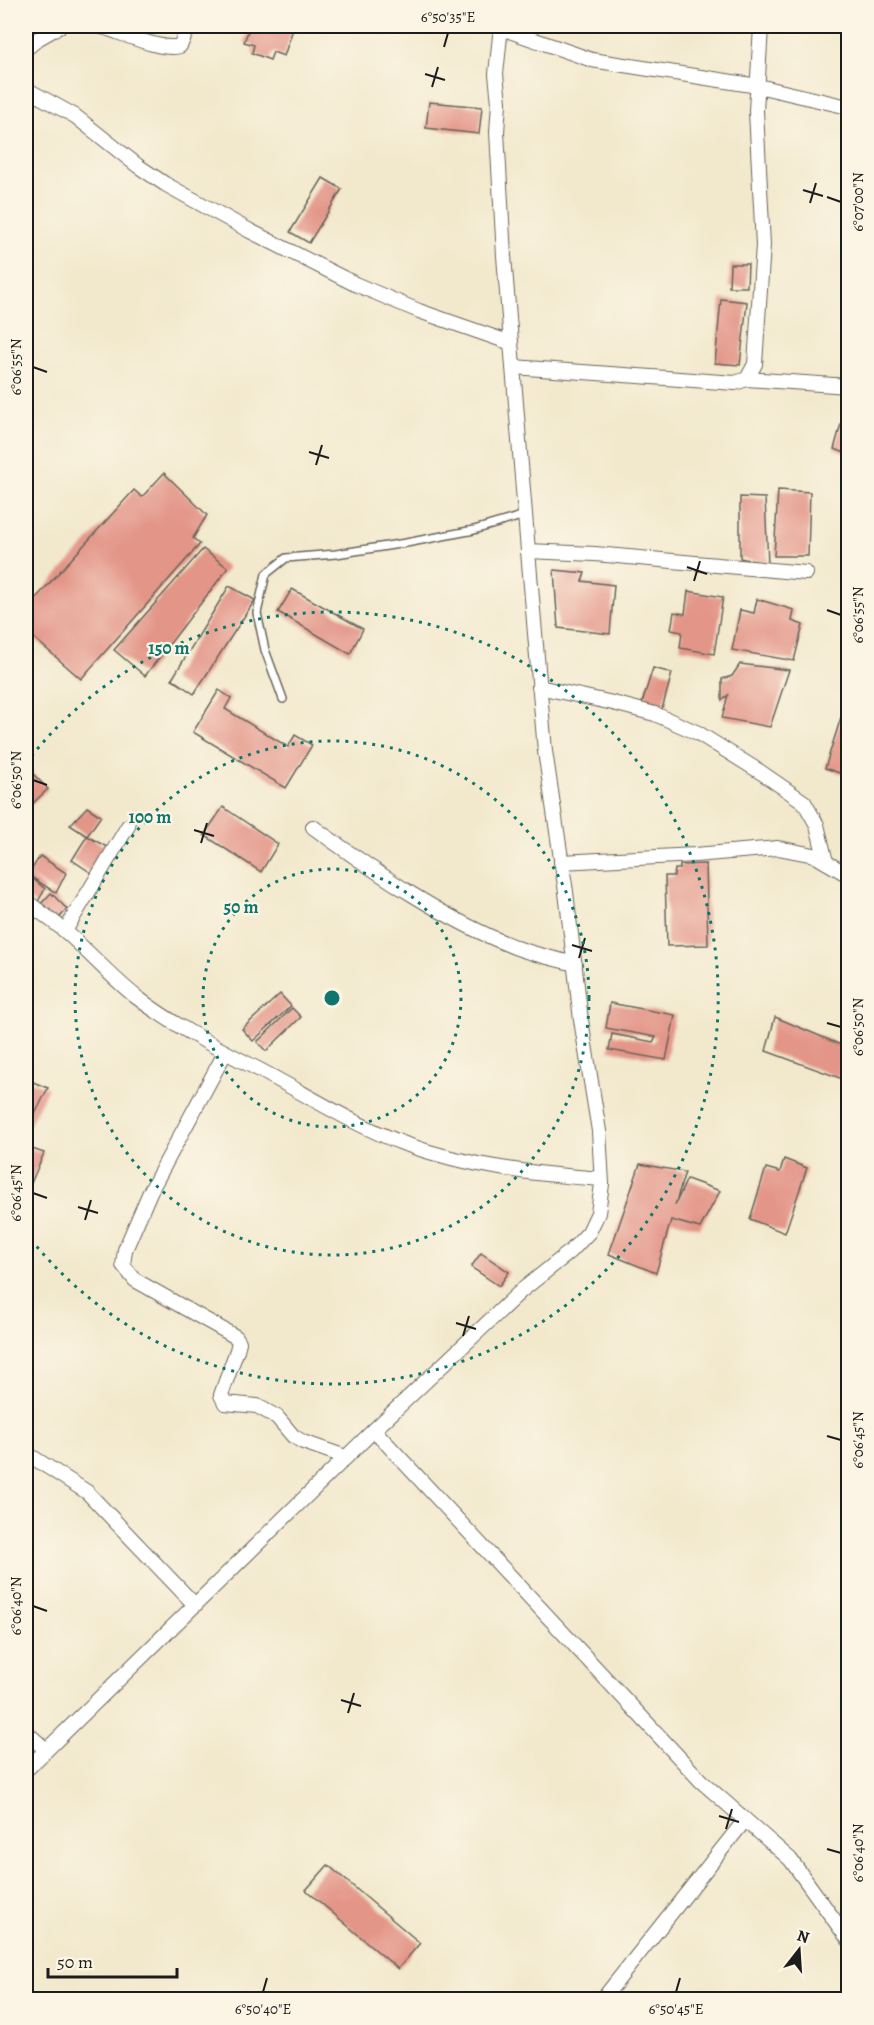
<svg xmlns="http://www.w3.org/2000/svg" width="874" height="2025" viewBox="0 0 874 2025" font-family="Alegreya,serif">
	<rect width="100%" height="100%" fill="#fcf5e5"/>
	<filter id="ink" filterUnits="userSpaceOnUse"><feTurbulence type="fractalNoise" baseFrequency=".0167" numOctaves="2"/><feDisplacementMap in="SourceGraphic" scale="12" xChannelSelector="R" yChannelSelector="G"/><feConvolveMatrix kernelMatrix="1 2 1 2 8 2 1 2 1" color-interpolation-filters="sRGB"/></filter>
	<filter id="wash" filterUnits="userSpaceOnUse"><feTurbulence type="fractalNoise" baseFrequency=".008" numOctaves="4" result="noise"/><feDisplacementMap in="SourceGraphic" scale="24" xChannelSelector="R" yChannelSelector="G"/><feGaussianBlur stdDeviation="1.35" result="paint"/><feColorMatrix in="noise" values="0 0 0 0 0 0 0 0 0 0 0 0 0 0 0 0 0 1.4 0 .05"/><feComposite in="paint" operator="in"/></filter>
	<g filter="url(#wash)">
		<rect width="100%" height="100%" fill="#f2e9cd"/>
		<g id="blocks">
			<g fill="#e39588">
				<polygon points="250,26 294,26 284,56 273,52 270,60 252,53 254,45 244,42"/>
				<polygon points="429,102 482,107 479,134 426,128"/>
				<polygon points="323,178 342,189 309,243 290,232"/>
				<polygon points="730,264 748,264 747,287 729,287"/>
				<polygon points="721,299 747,302 740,365 715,363"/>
				<polygon points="841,424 848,426 848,454 834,449"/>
				<polygon points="164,473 207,515 193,538 200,544 81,679 26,631 26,609 134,490 142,497"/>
				<polygon points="778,490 810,492 808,556 774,556"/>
				<polygon points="740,497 765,498 768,564 740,558"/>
				<polygon points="203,549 228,568 145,676 114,650"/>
				<polygon points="554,570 585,573 582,581 614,585 610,634 558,628"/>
				<polygon points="229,586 255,600 194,694 172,679"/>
				<polygon points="292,589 363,629 350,654 278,612"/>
				<polygon points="688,591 723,597 714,654 680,648 682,632 671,630 674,612 685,614"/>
				<polygon points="757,599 794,610 792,621 803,625 794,661 732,650 740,610 754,613"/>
				<polygon points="740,664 789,670 770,727 722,718 728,695 722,700 722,679 732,676"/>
				<polygon points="653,668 672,673 661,713 641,706"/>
				<polygon points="219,690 231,698 225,709 288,747 295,735 312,745 286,788 193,732"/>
				<polygon points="848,695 848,776 825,768"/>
				<polygon points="29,770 48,789 30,806 26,801 26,772"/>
				<polygon points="87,807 101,816 87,836 70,825"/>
				<polygon points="223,807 278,844 261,872 204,835"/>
				<polygon points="87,836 107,847 93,874 72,860"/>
				<polygon points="40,856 66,873 56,893 28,875"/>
				<polygon points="706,864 708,945 667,946 665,876 674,876 675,869 680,869 680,865"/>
				<polygon points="26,873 45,889 36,905 26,897"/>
				<polygon points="51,893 67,909 55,923 36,909"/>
				<polygon points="280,994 291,1006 253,1041 242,1029"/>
				<polygon points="610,1003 675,1015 666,1060 609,1050 612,1034 653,1042 656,1037 606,1028"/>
				<polygon points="292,1008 301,1017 266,1051 257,1042"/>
				<polygon points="775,1017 848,1048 848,1081 766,1051"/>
				<polygon points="28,1080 48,1088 29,1126 26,1124 26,1085"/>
				<polygon points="26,1147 44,1153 29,1188 26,1186"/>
				<polygon points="784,1159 807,1168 785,1233 750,1219 766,1168 780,1172"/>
				<polygon points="640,1164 685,1172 675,1205 687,1179 720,1191 700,1228 671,1220 656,1273 609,1254"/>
				<polygon points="481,1253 509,1272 499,1286 471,1267"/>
				<polygon points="328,1865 420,1943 398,1969 306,1890"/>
			</g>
		</g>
	</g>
	<g filter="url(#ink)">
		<use href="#blocks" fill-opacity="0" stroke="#67645a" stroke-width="1.5"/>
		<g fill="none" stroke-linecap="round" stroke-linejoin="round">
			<g stroke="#67645a" stroke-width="10">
				<polyline id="lane" points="283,699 265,650 257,613 266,574 286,558 336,554 406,543 474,530 525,515"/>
			</g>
			<g stroke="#67645a" stroke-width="16">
				<g id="street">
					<path d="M99 26C118 31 162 52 180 46L189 26"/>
					<polyline points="501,28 592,60 758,86 848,107"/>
					<polyline points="26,49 39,38 60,26"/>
					<polyline points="26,89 75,116 138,166 165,184 250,231 355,284 419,311 511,343"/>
					<polyline points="513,367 735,383 747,379 755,364 763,245 756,111 761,26"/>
					<polyline points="747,379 848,386"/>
					<polyline points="528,551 595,554 806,573"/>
					<polyline points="539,687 613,703 655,714 698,733 762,773 804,802 817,825 826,862"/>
					<path d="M313 827C375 872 445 920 517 948 536 955 556 959 575 964"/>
					<polyline points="561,862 695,855 778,848 814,855 848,875"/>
					<path d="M26 901C39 911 52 920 65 931 89 952 110 976 135 996 172 1024 211 1045 252 1066 303 1092 351 1124 405 1144 468 1167 535 1174 601 1179"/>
					<polyline points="65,931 128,826"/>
					<polyline points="225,1053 150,1192 125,1250 123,1265 135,1280 236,1337 239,1342 237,1350 221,1395 225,1403 257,1406 277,1417 293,1436 303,1442 346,1457"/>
					<polyline points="374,1430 701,1781 790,1859 848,1939"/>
					<polyline points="26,1453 87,1492 195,1605"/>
					<polyline points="26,1732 46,1750"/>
					<polyline points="26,1770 374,1430 521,1291 571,1251 589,1232 598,1213 602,1184 599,1131 581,1020 566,892 545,751 528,551 504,256 497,132 499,103 496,74 501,26"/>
					<polyline points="602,2000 745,1820"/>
				</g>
			</g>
			<use href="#lane" stroke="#fff" stroke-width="7"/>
			<use href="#street" stroke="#fff" stroke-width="14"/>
		</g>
	</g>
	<path fill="none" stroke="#1c1c1c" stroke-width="2" d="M444 47 448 33M425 74 445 80M432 87 438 67M803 190 823 196M827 197 841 202M810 203 816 183M33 367 47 372M309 452 329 458M316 465 322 445M687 567 707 574M694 581 700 561M827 610 841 615M33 780 47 785M194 830 214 836M201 843 207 823M572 945 592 951M579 958 585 938M827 1023 841 1027M33 1193 47 1198M78 1207 98 1213M85 1220 91 1200M456 1323 476 1329M463 1336 469 1316M827 1436 841 1440M33 1606 47 1611M341 1700 361 1706M348 1713 354 1693M719 1816 739 1822M726 1829 732 1809M827 1849 841 1853M263 1992 267 1978M676 1992 680 1978"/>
	<g fill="none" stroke="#0f766e" stroke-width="3" stroke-dasharray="3 6">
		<circle cx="332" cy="998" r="129"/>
		<circle cx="332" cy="998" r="257"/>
		<path d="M26 763A386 386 0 1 1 26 1233"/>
	</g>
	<circle cx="332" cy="998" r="9" fill="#0f766e" stroke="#fcf5e5" stroke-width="3"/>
	<g font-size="18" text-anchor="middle" font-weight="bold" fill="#0f766e" stroke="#fcf5e5" stroke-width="4.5" stroke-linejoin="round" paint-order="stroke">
		<text x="169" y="654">150 m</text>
		<text x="150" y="823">100 m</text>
		<text x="241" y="913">50 m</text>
	</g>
	<rect width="874" height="2025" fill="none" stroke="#fcf5e5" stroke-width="66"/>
	<g transform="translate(799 1950) rotate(17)" stroke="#fcf5e5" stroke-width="4.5" paint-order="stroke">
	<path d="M0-4.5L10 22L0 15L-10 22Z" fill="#1c1c1c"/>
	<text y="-9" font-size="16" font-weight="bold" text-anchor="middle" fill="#1c1c1c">N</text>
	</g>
	<path d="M48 1968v9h129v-9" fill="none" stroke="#1c1c1c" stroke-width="3"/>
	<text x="57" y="1968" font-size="18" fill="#1c1c1c" stroke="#fcf5e5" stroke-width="4.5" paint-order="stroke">50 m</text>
	<rect x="33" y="33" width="808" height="1959" fill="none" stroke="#1c1c1c" stroke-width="2"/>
	<g font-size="15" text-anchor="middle" fill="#1c1c1c">
		<text x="448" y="22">6°50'35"E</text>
		<text transform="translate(858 202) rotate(-90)" y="5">6°07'00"N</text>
		<text transform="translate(16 367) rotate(-90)" y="5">6°06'55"N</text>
		<text transform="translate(858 615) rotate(-90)" y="5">6°06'55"N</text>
		<text transform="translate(16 780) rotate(-90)" y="5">6°06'50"N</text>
		<text transform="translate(858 1027) rotate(-90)" y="5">6°06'50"N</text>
		<text transform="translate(16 1193) rotate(-90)" y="5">6°06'45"N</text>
		<text transform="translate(858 1440) rotate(-90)" y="5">6°06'45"N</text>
		<text transform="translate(16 1606) rotate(-90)" y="5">6°06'40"N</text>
		<text transform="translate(858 1853) rotate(-90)" y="5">6°06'40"N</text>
		<text x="263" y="2014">6°50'40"E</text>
		<text x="676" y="2014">6°50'45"E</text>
	</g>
</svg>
